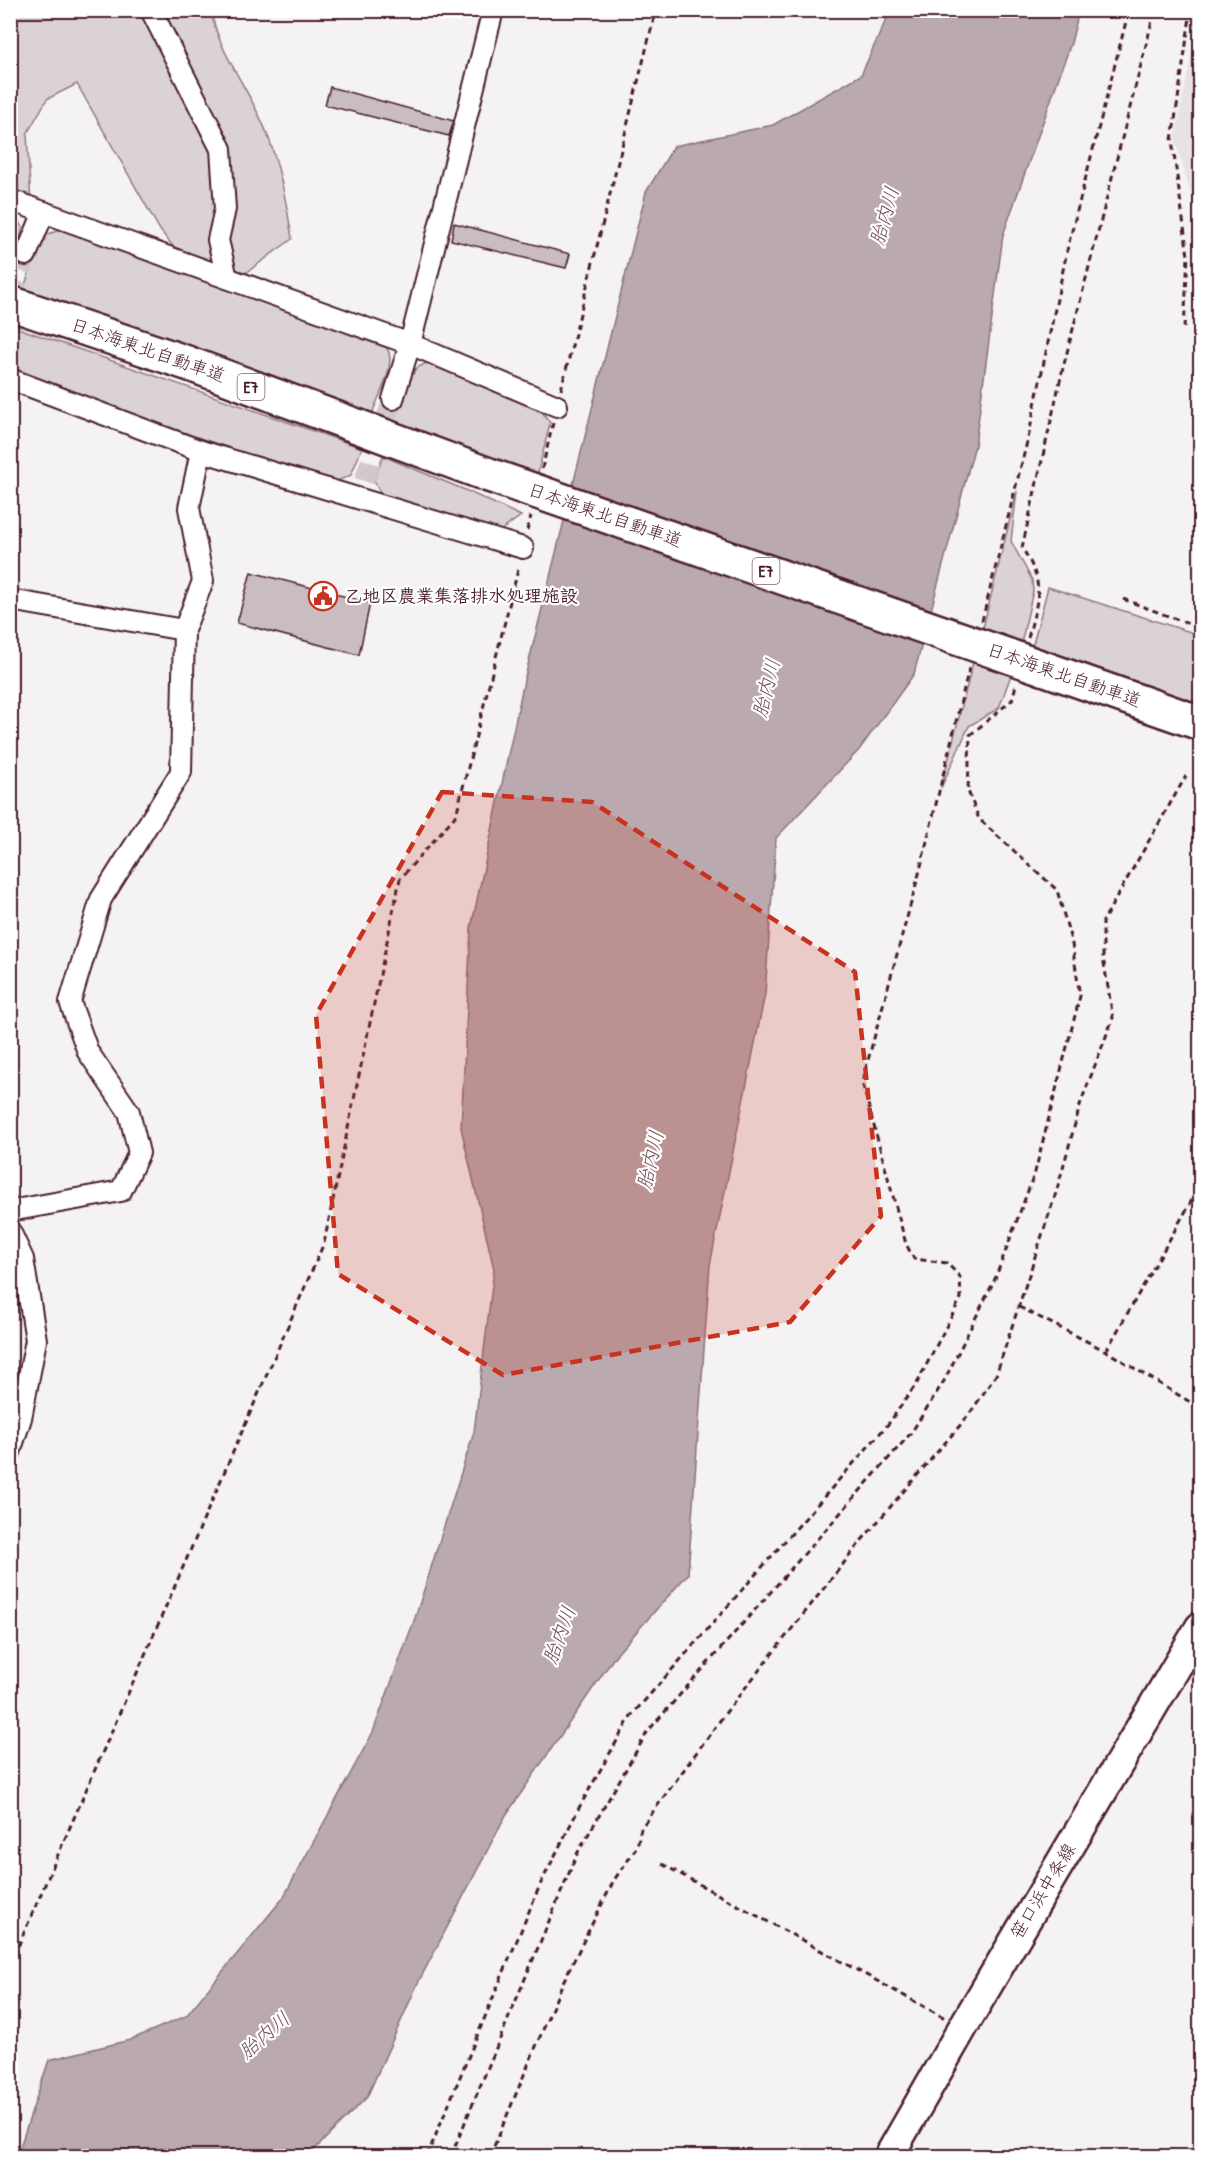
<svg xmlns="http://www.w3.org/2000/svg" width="1211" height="2167" viewBox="0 0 1211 2167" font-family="'Patrick Hand','Klee One',sans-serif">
	<rect width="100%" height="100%" fill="#f4f2f2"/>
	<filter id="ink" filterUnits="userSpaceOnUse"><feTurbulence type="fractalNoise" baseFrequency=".0167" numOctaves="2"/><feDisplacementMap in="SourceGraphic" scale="12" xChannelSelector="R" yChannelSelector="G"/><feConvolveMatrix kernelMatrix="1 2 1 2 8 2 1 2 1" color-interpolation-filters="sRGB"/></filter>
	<g filter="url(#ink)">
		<polygon fill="#e7e2e3" points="1200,11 1200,226 1175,139"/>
		<g fill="#dbd2d5" stroke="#927880" stroke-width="1.5">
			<path d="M11 11H211C220 57 252 92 268 136 280 169 287 204 292 239L239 278H198L160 230 77 84 47 99 27 134 31 204 11 197Z"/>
			<polygon points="11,211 23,228 11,266 10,211"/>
			<path d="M62 229 387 348C397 365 378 396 372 414L23 290 43 236Z"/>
			<polygon points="12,326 362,448 351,475 333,483 321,481 11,371"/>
			<polygon points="428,362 539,407 550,423 537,477 394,421 415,369"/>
			<polygon points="383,456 465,490 521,516 493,536 381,495 374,480"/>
			<polygon points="1017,491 1011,541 1032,580 1033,591 1021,644 982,632"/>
			<polygon points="1048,587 1200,635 1200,709 1032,648"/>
			<polygon points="973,662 1011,675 999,708 969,726 941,788"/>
		</g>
		<polygon fill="#baa9ae" stroke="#8d727a" stroke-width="1.5" points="890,11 1079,11 1071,43 1003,235 975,445 914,674 859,750 776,838 765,994 710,1265 688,1574 615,1656 506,1815 418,1983 367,2097 308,2156 17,2156 49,2060 130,2040 186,2016 283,1898 373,1732 415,1618 474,1432 494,1269 461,1128 471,928 524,681 646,192 674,146 773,125 861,75"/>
		<g fill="#cabdc1" stroke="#4a1f2b" stroke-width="1.5">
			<polygon points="330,87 454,121 449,136 325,105"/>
			<polygon points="454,223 570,254 566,268 451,240"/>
			<polygon points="251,572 370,603 359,655 237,623"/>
		</g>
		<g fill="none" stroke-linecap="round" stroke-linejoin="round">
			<g stroke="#d2c8ca" stroke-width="20" stroke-dasharray="20 10" stroke-linecap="butt">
				<polyline points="10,299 26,255"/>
				<polyline points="364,481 393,399"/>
			</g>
			<g stroke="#4a1f2b" stroke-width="24">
				<g id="street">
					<polyline points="151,10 221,149 225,209 218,240 227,278"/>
					<polyline points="10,200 410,344 557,406"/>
					<polyline points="26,255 44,212"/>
					<polyline points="10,379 201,451 523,548"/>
					<polyline points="393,399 410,344 493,10"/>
					<polyline points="10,600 184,630"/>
					<polyline points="10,1211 121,1191 139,1153 129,1112 88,1052 70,1002 101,899 181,772 184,630 203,581 189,508 201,451"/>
					<polyline points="10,1231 23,1259 36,1340 21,1418 10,1452"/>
				</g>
			</g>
			<g stroke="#4a1f2b" stroke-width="33">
				<polyline id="secondary" points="889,2156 963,2027 1200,1627"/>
			</g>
			<g stroke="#4a1f2b" stroke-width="38">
				<g id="highway">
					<polyline points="10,303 187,363 489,475"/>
					<polyline points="1043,668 1200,723"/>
				</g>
			</g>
			<g stroke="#4a1f2b" stroke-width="3" stroke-dasharray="6 4.5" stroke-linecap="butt">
				<polyline points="1184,328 1188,256 1172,140 1191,10"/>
				<polyline points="561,390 656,10"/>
				<polyline points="542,469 553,423"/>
				<polyline points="527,530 531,516"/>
				<polyline points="1123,599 1200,628"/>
				<polyline points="982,621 1029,434 1068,246 1129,10"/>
				<path d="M1028 638C1038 598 1046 585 1022 548L1063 368 1155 10"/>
				<polyline points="1019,1307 1106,1351 1200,1408"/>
				<polyline points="1106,1351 1200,1186"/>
				<polyline points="662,1864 945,2018"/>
				<polyline points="10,1965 324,1243 400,879 456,815 519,566"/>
				<polyline points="427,2156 540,1885 581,1804 631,1716 889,1423 917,1383 961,1298 960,1277 947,1263 914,1259 906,1244 862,1082 920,870 969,668"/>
				<polyline points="451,2156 577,1854 648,1731 911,1433 944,1381 995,1279 1035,1172 1080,996 1072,944 1057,890 979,819 968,791 970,735 1012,700 1016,685"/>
				<polyline points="490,2156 563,1982 614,1880 637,1847 641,1828 727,1711 862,1540 968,1416 996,1375 1056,1193 1081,1102 1113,1018 1103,957 1103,921 1186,776"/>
			</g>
			<use href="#street" stroke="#fff" stroke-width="20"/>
			<use href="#secondary" stroke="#fff" stroke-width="28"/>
			<use href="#highway" stroke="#fff" stroke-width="33"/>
			<g stroke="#4a1f2b" stroke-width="38" stroke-linecap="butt">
				<polyline id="highway-bridge" points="489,475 1043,668"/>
			</g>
			<use href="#highway-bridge" stroke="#fff" stroke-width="33"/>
		</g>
	</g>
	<path fill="#c8321e" fill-opacity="0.2" stroke="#c8321e" stroke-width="4.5" stroke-dasharray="12 8" stroke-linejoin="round" d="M442 792 592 802 855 972 881 1216 790 1322 503 1375 338 1274 316 1015Z"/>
	<defs>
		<g id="civic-ring" transform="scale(1.5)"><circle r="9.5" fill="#fff" stroke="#c8321e" stroke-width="1.5"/><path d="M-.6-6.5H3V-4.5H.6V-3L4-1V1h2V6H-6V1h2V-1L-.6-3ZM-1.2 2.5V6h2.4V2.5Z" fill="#c8321e"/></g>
	</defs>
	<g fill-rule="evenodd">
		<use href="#civic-ring" x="323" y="596"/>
	</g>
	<g text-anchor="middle" stroke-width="4.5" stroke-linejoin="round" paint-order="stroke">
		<g fill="#fff" stroke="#80626b" stroke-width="1.5">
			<rect x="237.5" y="374" width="27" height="26" rx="4.5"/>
			<rect x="752.5" y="558" width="27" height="26" rx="4.5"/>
		</g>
		<g font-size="16" font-weight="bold" fill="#4a1f2b">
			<text x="251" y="393">E7</text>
			<text x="766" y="577">E7</text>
		</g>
		<g font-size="18" fill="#4a1f2b" stroke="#fff">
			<text transform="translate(148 350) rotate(19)" y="6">日本海東北自動車道</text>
			<text transform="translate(605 515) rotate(19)" y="6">日本海東北自動車道</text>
			<text transform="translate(1064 675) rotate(19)" y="6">日本海東北自動車道</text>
			<text transform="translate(1043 1891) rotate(-59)" y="6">笹口浜中条線</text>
		</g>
		<g font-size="18" font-weight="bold" fill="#4a1f2b" stroke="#fff" text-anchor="start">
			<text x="344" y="602">乙地区農業集落排水処理施設</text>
		</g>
		<g font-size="20" font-style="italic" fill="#714f59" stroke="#fff">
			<text transform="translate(884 216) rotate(-74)" y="7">胎内川</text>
			<text transform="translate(766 688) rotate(-76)" y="7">胎内川</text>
			<text transform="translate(650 1160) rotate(-77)" y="7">胎内川</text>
			<text transform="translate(559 1635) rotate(-70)" y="7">胎内川</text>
			<text transform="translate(264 2035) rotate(-41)" y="7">胎内川</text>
		</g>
	</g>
	<rect width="1211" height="2167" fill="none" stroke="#fff" stroke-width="36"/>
	<rect x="18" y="18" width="1175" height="2131" fill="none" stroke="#4a1f2b" stroke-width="2" filter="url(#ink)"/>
</svg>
